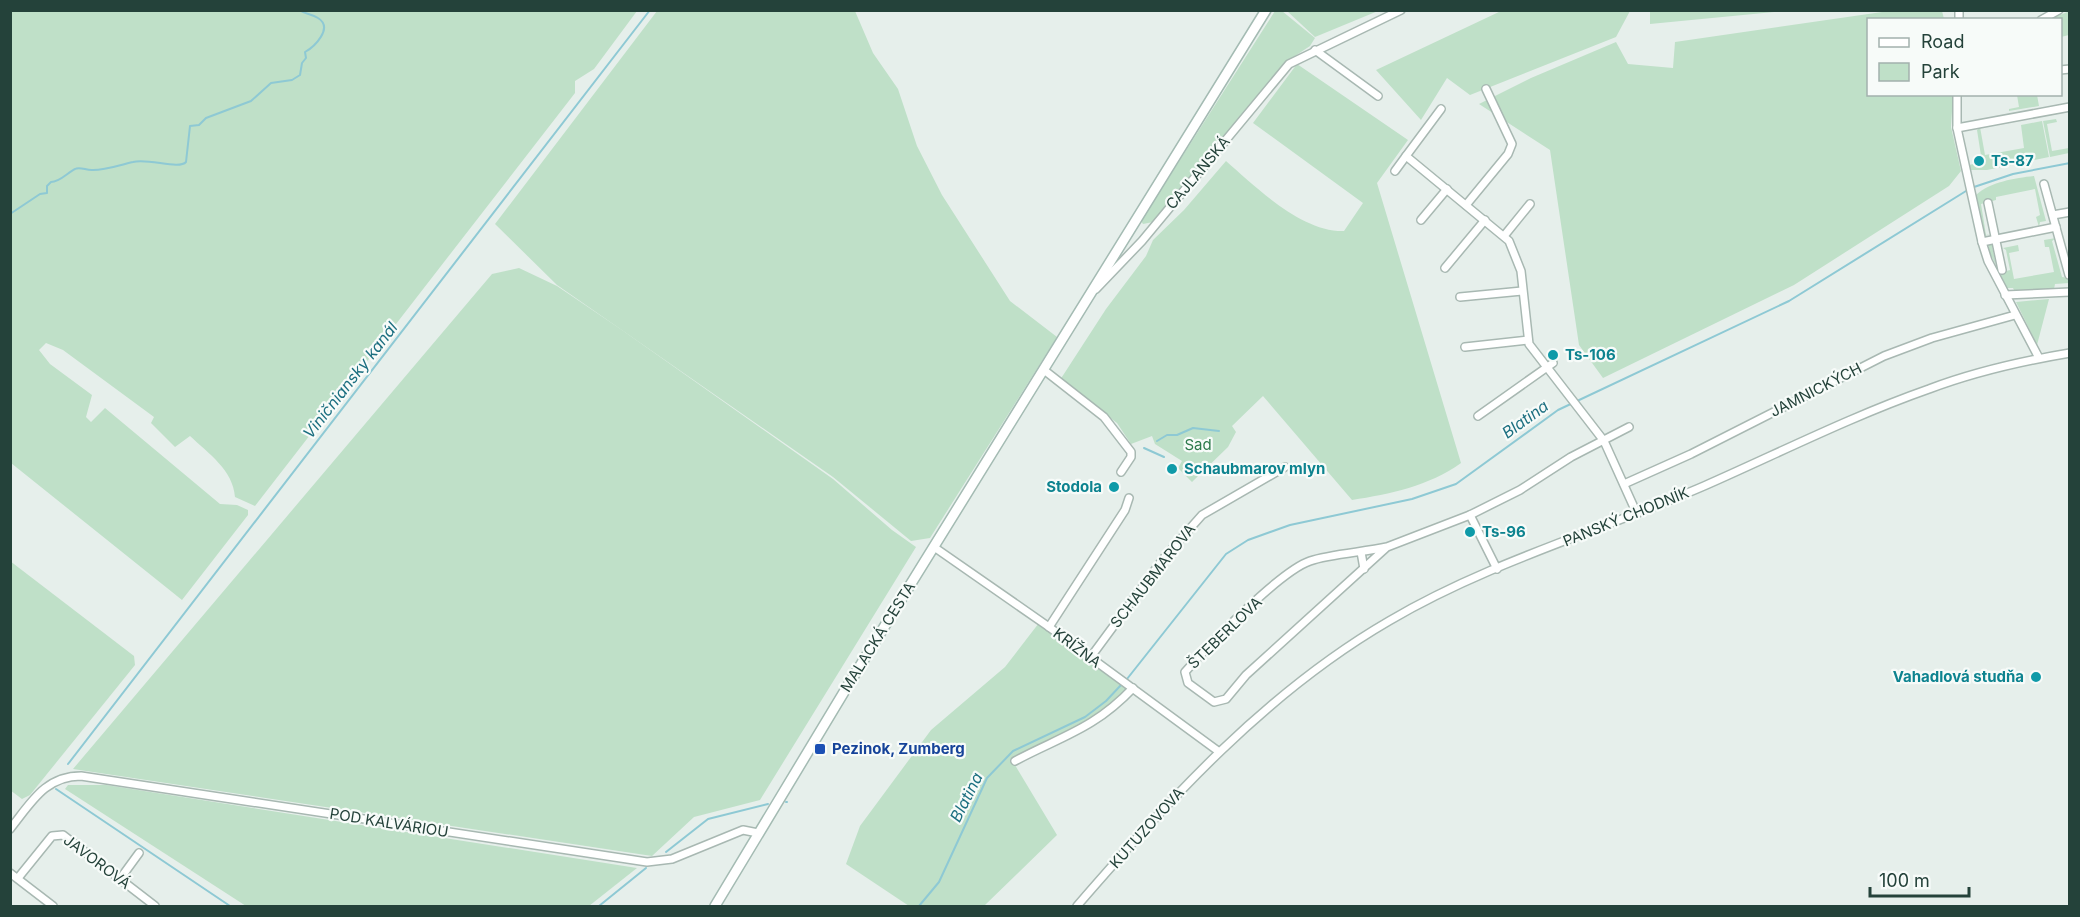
<svg xmlns="http://www.w3.org/2000/svg" width="2080" height="917" viewBox="0 0 2080 917" font-family="Inter,sans-serif">
	<rect width="100%" height="100%" fill="#e6efeb"/>
	<g fill="#bfe0c8">
		<polygon points="1774,10 1774,12 1650,24 1650,11"/>
		<path d="M10 11 11 10 637 11 594 69 575 81V93L255 506 235 497C233 470 209 454 190 436L175 447 151 423 154 417 63 350 46 343 39 350 50 364 92 395 86 417 91 422 105 408 220 504 237 505 248 510V515L182 600 11 463Z"/>
		<polygon points="657,11 855,11 873,53 898,89 917,146 942,195 1010,301 1057,337 930,538 911,541 833,477 557,285 495,224"/>
		<polygon points="1275,11 1282,11 1315,38 1310,46 1286,62 1153,222 1143,224 1141,221"/>
		<polygon points="1287,11 1378,11 1315,37"/>
		<polygon points="1501,11 1630,11 1616,37 1470,95 1447,78 1421,120 1376,70"/>
		<polygon points="1889,11 1942,11 1944,19 1868,20 1868,94 1953,95 1951,127 1961,171 1949,186 1794,285 1603,378 1579,345 1550,150 1479,104 1531,78 1616,42 1628,64 1673,68 1675,42"/>
		<polygon points="2070,11 2069,35 2061,37 2060,20 2050,19"/>
		<path d="M1297 64 1408 140 1377 183 1461 463C1429 486 1390 494 1352 500L1263 396 1232 426 1236 432 1228 447 1192 482 1178 468 1182 461 1155 444 1152 436 1131 444 1117 423 1060 380 1106 309 1146 256 1153 240 1184 210 1226 161C1256 187 1301 232 1344 231L1363 203 1253 123Z"/>
		<polygon points="2017,95 2037,95 2039,106 2009,111 2009,109 2019,107"/>
		<polygon points="2056,119 2057,122 2047,124 2052,151 2069,148 2069,153 2050,157 2043,121"/>
		<polygon points="2042,121 2049,157 1987,170 1971,170 1969,165 1982,162 1977,130 1980,127 1985,155 2024,148 2021,125"/>
		<path d="M2034 176 2046 221 2040 222 2039 227 2036 217 2040 215 2035 189 1996 197V200L1981 204 1986 235 1990 234 1985 236 1976 195C1990 182 2015 178 2034 176Z"/>
		<polygon points="2056,238 2052,241 2062,277 2069,278 2069,283 2055,284 2054,289 2014,290 2013,288 2007,288 1988,249 1989,245 1994,245 1992,246 1996,265 2000,264 2002,272 2010,270 2006,250 2003,248 2018,245 2019,251 2009,253 2014,279 2054,272 2049,247 2045,247 2044,240"/>
		<polygon points="519,268 557,286 622,330 833,479 892,530 916,547 760,800 694,817 652,856 73,769 492,274"/>
		<polygon points="2049,299 2037,345 2016,302"/>
		<polygon points="10,561 134,656 135,665 30,795 22,799 10,790"/>
		<polygon points="1042,619 1132,688 1118,704 1015,761 1015,765 1057,835 984,906 909,906 846,864 860,826 931,730 1005,667"/>
		<polygon points="68,785 106,785 637,868 589,906 246,906 65,789"/>
	</g>
	<g fill="none" stroke-linecap="round" stroke-linejoin="round">
		<g stroke="#8ec9d4" stroke-width="2">
			<polyline points="1974,187 2013,174 2070,163"/>
			<path d="M10 214 40 194 47 193V186L51 182C60 182 67 173 75 169 80 166 87 171 93 170 107 170 119 165 133 162 149 158 179 170 186 162L190 126 199 125 206 118 251 101 271 83 292 80 300 75 302 63 306 58 305 52C314 47 334 28 318 18 312 14 305 14 299 10"/>
			<polyline points="1157,441 1167,435 1177,435 1193,428 1219,431"/>
			<polyline points="1144,448 1164,457"/>
			<polyline points="1127,679 1226,554 1248,540 1290,525 1412,499 1456,484 1558,410 1789,301 1966,191"/>
			<polyline points="68,764 650,10"/>
			<polyline points="56,789 230,906"/>
			<polyline points="786,802 787,802"/>
			<polyline points="666,852 708,819 768,804"/>
			<polyline points="599,906 646,868"/>
			<polyline points="919,906 939,882 987,778 1013,751 1085,717 1106,701 1121,685"/>
		</g>
		<g stroke="#a8b8b2" stroke-width="10">
			<g id="street">
				<polyline points="1959,10 1959,20"/>
				<polyline points="2041,20 2059,10"/>
				<polyline points="1315,50 1378,96"/>
				<polyline points="2060,70 2070,69"/>
				<polyline points="1957,94 1957,128 1982,242 1988,261 2039,358"/>
				<polyline points="1441,109 1406,156 1509,241 1521,271 1529,344 1604,441 1637,514"/>
				<polyline points="1957,128 2070,107"/>
				<polyline points="1395,171 1406,156"/>
				<polyline points="2044,184 2069,275"/>
				<polyline points="1988,203 2002,270"/>
				<polyline points="1466,205 1508,154 1512,144 1486,89"/>
				<polyline points="2053,215 2070,212"/>
				<polyline points="1421,220 1447,189"/>
				<polyline points="1504,236 1530,204"/>
				<polyline points="1982,242 2056,227"/>
				<polyline points="1445,268 1485,220"/>
				<polyline points="1096,289 1142,241 1289,64 1401,10"/>
				<polyline points="2005,295 2070,292"/>
				<polyline points="1460,297 1522,291"/>
				<polyline points="1465,347 1528,340"/>
				<polyline points="1044,370 1104,417 1131,452 1131,457 1121,472"/>
				<polyline points="1478,416 1553,363"/>
				<polyline points="1624,484 1691,454 1884,356 1932,338 2015,315"/>
				<polyline points="1470,515 1497,569"/>
				<polyline points="934,547 1049,627 1218,751"/>
				<path d="M1387 547C1365 552 1330 554 1310 561 1280 571 1208 646 1185 672L1188 683 1214 702 1226 699 1246 675 1387 547 1470 515 1520 490 1571 457 1629 427"/>
				<polyline points="1361,552 1364,569"/>
				<polyline points="1049,627 1125,510 1129,498"/>
				<polyline points="1090,658 1163,559 1202,515 1285,467"/>
				<path d="M1015 761C1062 736 1094 729 1133 688"/>
				<path d="M10 829C31 803 45 776 81 776L647 862 672 859 743 830 758 833"/>
				<polyline points="10,873 53,906"/>
				<polyline points="18,878 52,836 63,835 155,906"/>
				<polyline points="120,879 139,853"/>
				<path d="M1077 906C1170 799 1265 693 1389 621 1487 563 1600 531 1704 486 1779 453 1852 416 1929 389 1974 372 2022 361 2070 353"/>
			</g>
		</g>
		<g stroke="#a4bbb3" stroke-width="12">
			<polyline id="secondary" points="715,906 847,687 1266,10"/>
		</g>
		<use href="#street" stroke="#fff" stroke-width="7"/>
		<use href="#secondary" stroke="#fff" stroke-width="9"/>
	</g>
	<g fill="#0f9aa8" stroke="#f7fbf9" stroke-width="2">
		<circle cx="1979" cy="161" r="6"/>
		<circle cx="1553" cy="355" r="6"/>
		<circle cx="1172" cy="469" r="6"/>
		<circle cx="1114" cy="487" r="6"/>
		<circle cx="1470" cy="532" r="6"/>
		<circle cx="2036" cy="677" r="6"/>
	</g>
	<rect fill="#1a4fb4" stroke="#f7fbf9" stroke-width="2" x="814" y="743" width="12" height="12" rx="3"/>
	<g text-anchor="middle" stroke-width="4.5" stroke-linejoin="round" paint-order="stroke">
		<g font-size="15" font-weight="bold" fill="#0d838f" stroke="#f7fbf9" text-anchor="start">
			<text x="1991" y="166">Ts-87</text>
			<text x="1565" y="360">Ts-106</text>
			<text x="1184" y="474">Schaubmarov mlyn</text>
			<text x="1102" y="492" text-anchor="end">Stodola</text>
			<text x="1482" y="537">Ts-96</text>
			<text x="2024" y="682" text-anchor="end">Vahadlová studňa</text>
		</g>
		<g font-size="15" fill="#24423a" stroke="#f7fbf9">
			<text transform="translate(1198 173) rotate(-50)" y="5">CAJLANSKÁ</text>
			<text transform="translate(1816 390) rotate(-27)" y="5">JAMNICKÝCH</text>
			<text transform="translate(1626 517) rotate(-22)" y="5">PANSKÝ CHODNÍK</text>
			<text transform="translate(1153 576) rotate(-52)" y="5">SCHAUBMAROVA</text>
			<text transform="translate(1225 633) rotate(-44)" y="5">ŠTEBERLOVA</text>
			<text transform="translate(878 637) rotate(-58)" y="5">MALACKÁ CESTA</text>
			<text transform="translate(1077 648) rotate(37)" y="5">KRÍŽNA</text>
			<text transform="translate(389 823) rotate(9)" y="5">POD KALVÁRIOU</text>
			<text transform="translate(1147 828) rotate(-48)" y="5">KUTUZOVOVA</text>
			<text transform="translate(97 862) rotate(37)" y="5">JAVOROVÁ</text>
		</g>
		<g font-size="15" fill="#2d7a4b" stroke="#f7fbf9">
			<text x="1198" y="450">Sad</text>
		</g>
		<g font-size="15" font-weight="bold" fill="#164399" stroke="#f7fbf9" text-anchor="start">
			<text x="832" y="754">Pezinok, Zumberg</text>
		</g>
		<g font-size="16" font-style="italic" fill="#1c6f80" stroke="#f7fbf9">
			<text transform="translate(350 380) rotate(-52)" y="6">Viničniansky kanál</text>
			<text transform="translate(1525 419) rotate(-36)" y="6">Blatina</text>
			<text transform="translate(966 797) rotate(-63)" y="6">Blatina</text>
		</g>
	</g>
	<rect width="2080" height="917" fill="none" stroke="#24423a" stroke-width="24"/>
	<rect x="1867" y="18" width="195" height="78" fill="#f7fbf9" stroke="#a3b1ad" stroke-width="1.5"/>
	<rect x="1879" y="38" width="30" height="9" fill="#ffffff" stroke="#a3b1ad" stroke-width="1.5"/>
	<text x="1921" y="48" font-size="18" fill="#24423a">Road</text>
	<rect x="1879" y="63" width="30" height="18" fill="#bfe0c8" stroke="#a3b1ad" stroke-width="1.5"/>
	<text x="1921" y="78" font-size="18" fill="#24423a">Park</text>
	<path d="M1870 887v9h99v-9" fill="none" stroke="#24423a" stroke-width="3"/>
	<text x="1879" y="887" font-size="18" fill="#24423a" stroke="#f7fbf9" stroke-width="4.5" paint-order="stroke">100 m</text>
</svg>
